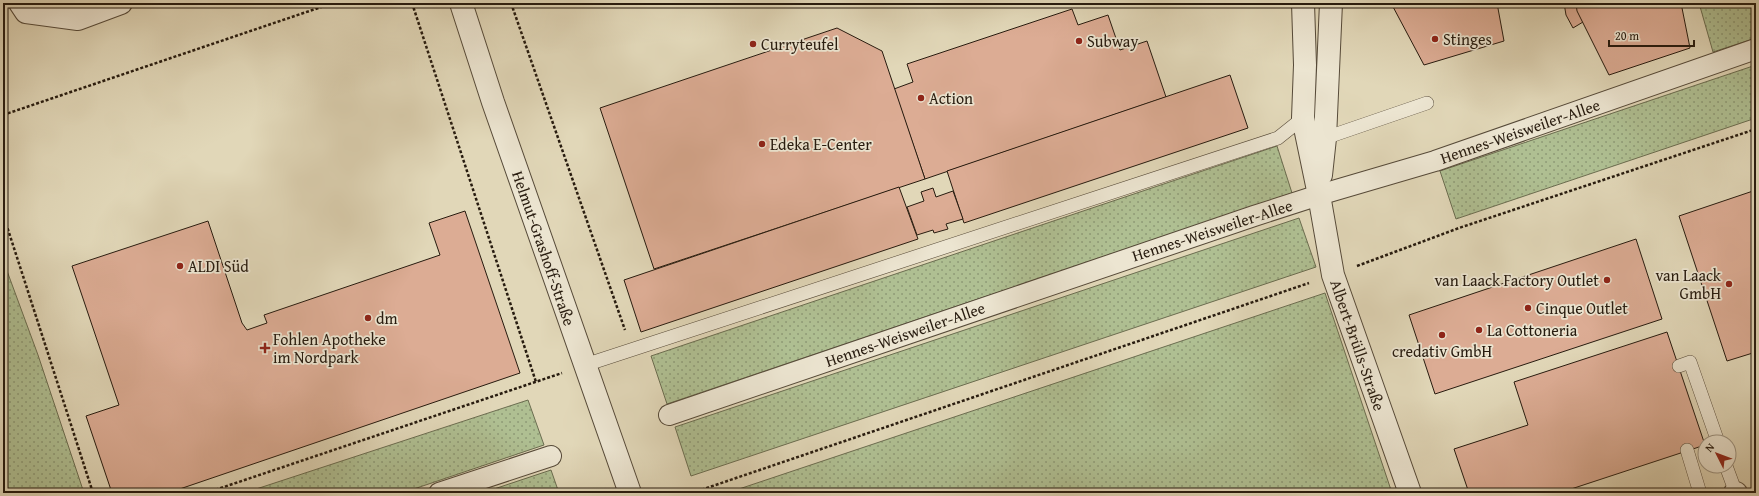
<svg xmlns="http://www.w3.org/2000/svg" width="1759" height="496" viewBox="0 0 1759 496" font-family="'Gentium Book Plus',serif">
	<defs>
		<pattern id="grass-dots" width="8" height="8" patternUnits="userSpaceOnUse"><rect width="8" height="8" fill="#afbf92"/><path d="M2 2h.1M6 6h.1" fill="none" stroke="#8e9a76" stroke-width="1.8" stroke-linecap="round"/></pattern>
	</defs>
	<rect width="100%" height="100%" fill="#e1d7b8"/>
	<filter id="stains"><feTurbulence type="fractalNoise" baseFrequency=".005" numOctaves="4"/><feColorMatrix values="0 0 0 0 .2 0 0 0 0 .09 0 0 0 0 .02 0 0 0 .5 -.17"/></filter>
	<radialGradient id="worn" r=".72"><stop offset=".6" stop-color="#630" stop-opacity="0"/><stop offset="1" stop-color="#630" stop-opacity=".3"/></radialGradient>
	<g fill="url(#grass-dots)" stroke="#6b6d50">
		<polygon points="1699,3 1756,3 1756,38 1713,52"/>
		<polygon points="1756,65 1756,118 1456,219 1440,171"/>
		<polygon points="1277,146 1292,193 667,404 651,356"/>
		<polygon points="1299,218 1316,267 691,476 675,427"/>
		<polygon points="3,260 38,355 84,493 3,493"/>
		<polygon points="1325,293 1392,493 727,493"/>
		<polygon points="528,400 544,445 402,493 244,493"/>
		<polygon points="551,470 559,493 482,493"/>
	</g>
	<g fill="#dcac94" stroke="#271b0f">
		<polygon points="1391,3 1497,3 1504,41 1424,65"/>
		<polygon points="1564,3 1576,3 1583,22 1573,28 1566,15"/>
		<polygon points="1576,3 1681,3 1690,48 1609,75 1577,11"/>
		<polygon points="1072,9 1078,25 1108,15 1120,50 1147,41 1166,97 925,179 894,89 913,82 907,64"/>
		<polygon points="837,28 882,51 925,179 654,269 600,108"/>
		<polygon points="1230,75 1248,128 964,223 947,171"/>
		<polygon points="899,187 918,239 641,332 624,280"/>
		<polygon points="933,188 936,197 953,191 963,219 946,224 948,229 934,233 933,230 917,235 907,207 924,201 921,192"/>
		<polygon points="1756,190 1756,352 1727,361 1679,216"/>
		<polygon points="465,211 520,373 168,493 112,493 86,416 119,405 72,266 208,221 242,323 247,330 267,323 264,315 440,255 429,223"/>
		<polygon points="1636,239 1662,319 1435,394 1409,315"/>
		<polygon points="1667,332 1705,445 1559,493 1469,493 1454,449 1528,425 1514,382"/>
	</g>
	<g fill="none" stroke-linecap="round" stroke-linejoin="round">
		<g stroke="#564a39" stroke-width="14">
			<g id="service">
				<polyline points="1325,138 1427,103"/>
				<polyline points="585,365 1278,138 1303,118"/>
				<polyline points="1679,366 1690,362 1718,442"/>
				<polyline points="1687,450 1700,493"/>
				<polyline points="1726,466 1736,493"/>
			</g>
		</g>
		<g stroke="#564a39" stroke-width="22">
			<g id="pedestrian">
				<polyline points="669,415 1254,216 1319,195 1435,161 1756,49"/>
				<polyline points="439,493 551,456"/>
			</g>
		</g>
		<g stroke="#564a39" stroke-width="24">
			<g id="minor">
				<polyline points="20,3 26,12 78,19 121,3"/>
				<polyline points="461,3 493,102 630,493"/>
				<polyline points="1303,3 1305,65 1303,118 1319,195 1333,275 1410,493"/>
				<polyline points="1321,175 1325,138 1331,3"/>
				<polyline points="1735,493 1736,493"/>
			</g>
		</g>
		<g stroke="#271b0f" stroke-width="2.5" stroke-dasharray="3 2" stroke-linecap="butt">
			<polyline points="412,3 536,382"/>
			<polyline points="511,3 625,330"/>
			<polyline points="3,115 333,3"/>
			<polyline points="3,214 93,493"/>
			<polyline points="1357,266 1459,228 1756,129"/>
			<polyline points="206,493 562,373"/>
			<polyline points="692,493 1309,283"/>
		</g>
		<use href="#service" stroke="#ece5d1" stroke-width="13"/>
		<use href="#pedestrian" stroke="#ece5d1" stroke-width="20"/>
		<use href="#minor" stroke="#ece5d1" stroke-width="22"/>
	</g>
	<g fill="#8f2418" stroke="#ece5d1" stroke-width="1.5">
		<circle cx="1435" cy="39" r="4"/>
		<circle cx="1079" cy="41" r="4"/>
		<circle cx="753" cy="44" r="4"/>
		<circle cx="921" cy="98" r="4"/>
		<circle cx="762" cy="144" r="4"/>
		<circle cx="180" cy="266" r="4"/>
		<circle cx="1607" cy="280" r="4"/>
		<circle cx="1729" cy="284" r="4"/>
		<circle cx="1528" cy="308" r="4"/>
		<circle cx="368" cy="318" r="4"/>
		<circle cx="1479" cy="330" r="4"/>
		<circle cx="1442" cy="335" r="4"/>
		<path d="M263 342h4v4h4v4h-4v4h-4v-4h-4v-4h4z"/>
	</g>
	<g text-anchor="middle" stroke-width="3.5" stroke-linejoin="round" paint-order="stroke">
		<g font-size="16" fill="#271b0f" stroke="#ece5d1" text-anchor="start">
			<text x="1443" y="45">Stinges</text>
			<text x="1087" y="47">Subway</text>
			<text x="761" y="50">Curryteufel</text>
			<text x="929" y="104">Action</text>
			<text x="770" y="150">Edeka E-Center</text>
			<text x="188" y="272">ALDI Süd</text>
			<text x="1721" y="281" text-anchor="end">van Laack<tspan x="1721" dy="18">GmbH</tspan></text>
			<text x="1599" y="286" text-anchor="end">van Laack Factory Outlet</text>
			<text x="1536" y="314">Cinque Outlet</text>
			<text x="376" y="324">dm</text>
			<text x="1487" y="336">La Cottoneria</text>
			<text x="273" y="345">Fohlen Apotheke<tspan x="273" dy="18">im Nordpark</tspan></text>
			<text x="1442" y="357" text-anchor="middle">credativ GmbH</text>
		</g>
		<g font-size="16" fill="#271b0f" stroke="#ece5d1">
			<text transform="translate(1520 131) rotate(-19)" y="6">Hennes-Weisweiler-Allee</text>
			<text transform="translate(1212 230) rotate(-18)" y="6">Hennes-Weisweiler-Allee</text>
			<text transform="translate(544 248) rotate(71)" y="6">Helmut-Grashoff-Straße</text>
			<text transform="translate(905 334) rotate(-19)" y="6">Hennes-Weisweiler-Allee</text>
			<text transform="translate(1358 345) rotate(71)" y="6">Albert-Brülls-Straße</text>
		</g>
	</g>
	<rect width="1759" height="496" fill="none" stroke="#e1d7b8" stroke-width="16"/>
	<rect x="4" y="4" width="1751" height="488" fill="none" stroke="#271b0f" stroke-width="2"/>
	<rect x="8" y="8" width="1743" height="480" fill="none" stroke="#271b0f"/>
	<g transform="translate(1717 454) rotate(312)"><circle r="19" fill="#ece5d1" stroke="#9d9483"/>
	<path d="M0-3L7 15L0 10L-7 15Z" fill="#8f2418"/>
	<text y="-6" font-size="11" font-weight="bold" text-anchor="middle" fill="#271b0f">N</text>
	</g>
	<path d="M1609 40v6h85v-6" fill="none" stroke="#271b0f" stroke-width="2"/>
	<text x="1615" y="40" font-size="12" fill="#271b0f" stroke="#ece5d1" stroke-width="3" paint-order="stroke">20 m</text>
	<rect width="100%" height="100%" filter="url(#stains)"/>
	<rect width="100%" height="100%" fill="url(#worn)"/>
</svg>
